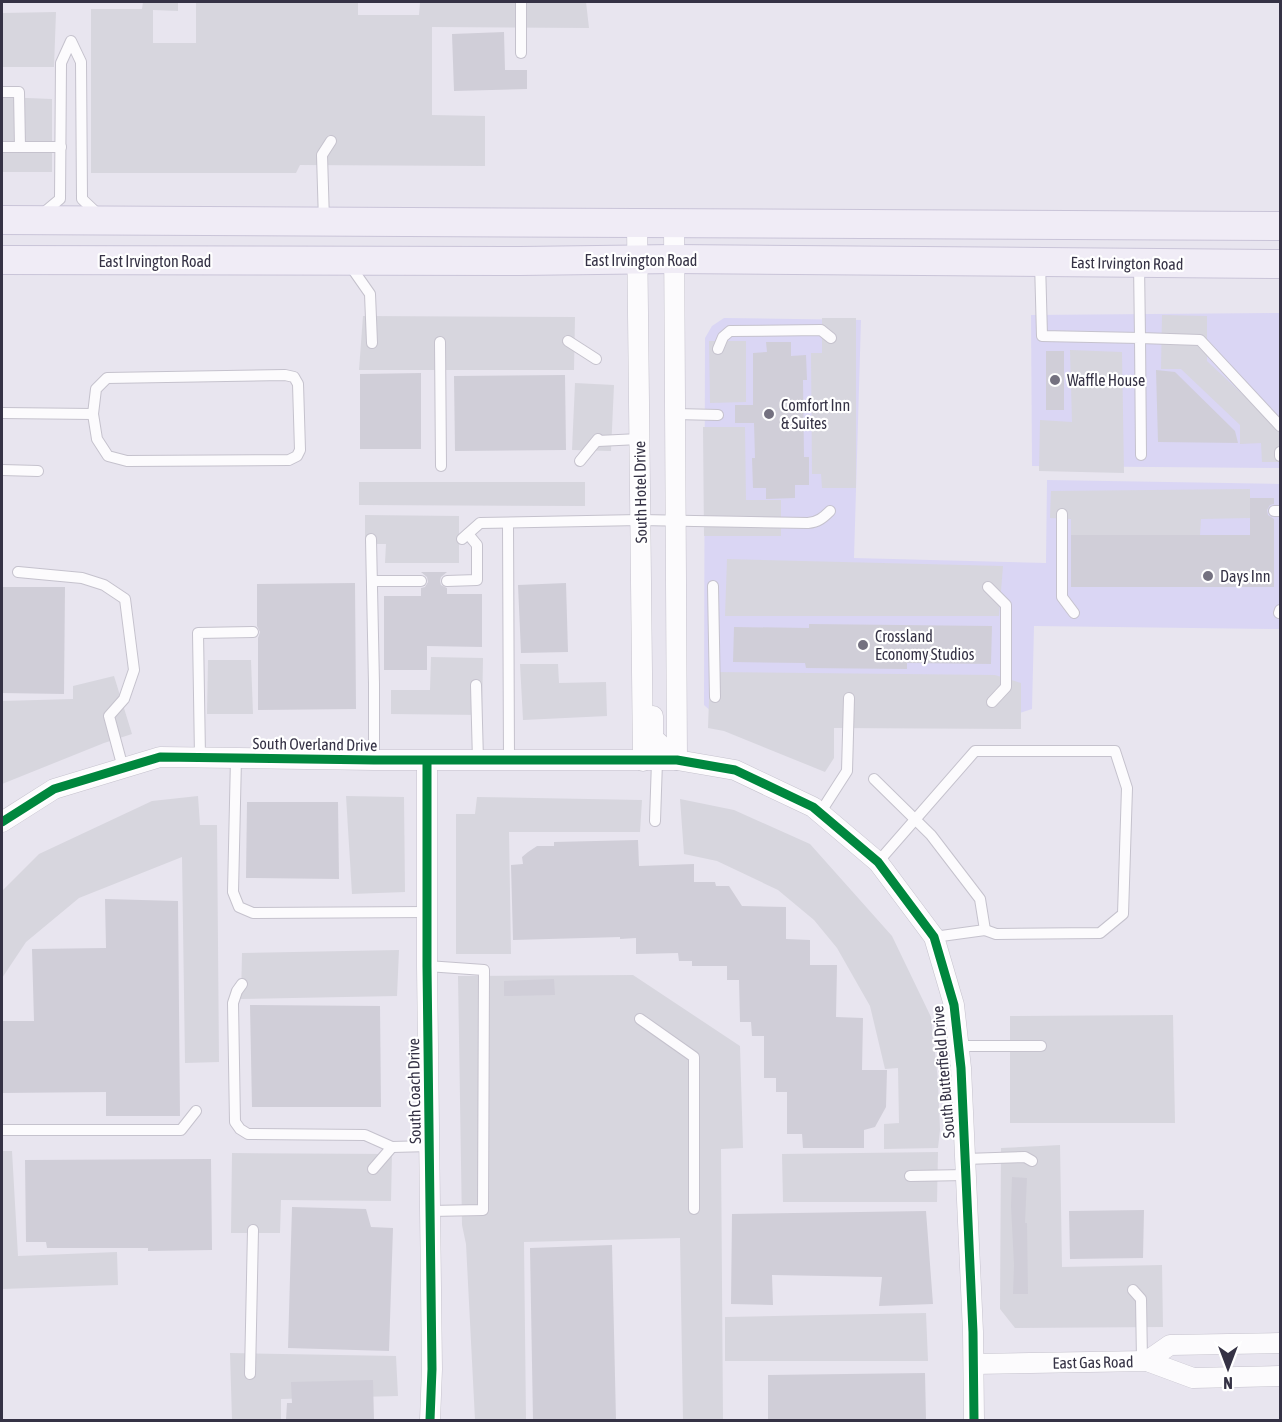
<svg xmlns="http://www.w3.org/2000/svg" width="1282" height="1422" viewBox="0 0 1282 1422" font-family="'Asap Condensed',sans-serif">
	<rect width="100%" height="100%" fill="#e8e5ef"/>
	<g fill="#dad6f4">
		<polygon points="1279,313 1280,316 1280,468 1032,466 1031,315"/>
		<polygon points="724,318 861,320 854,558 1046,563 1047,480 1280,484 1280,629 1034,626 1032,709 1005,718 713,713 704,705 705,338 712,326"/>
	</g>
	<g fill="#d7d6de">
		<polygon points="143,2 178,2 178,11 153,10 153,43 196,43 196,2 358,2 358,15 419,15 420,2 586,2 589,28 432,27 432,115 485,116 485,166 300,165 296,173 91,173 91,9 142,9"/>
		<polygon points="56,12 54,67 2,67 2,13"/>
		<polygon points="2,97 52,99 52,172 2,172"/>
		<polygon points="1162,315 1207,316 1207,361 1270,420 1280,420 1280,462 1262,462 1261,443 1240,444 1240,425 1181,369 1161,369"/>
		<polygon points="363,316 575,317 574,370 359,370"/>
		<polygon points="822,318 856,318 856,488 822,488 821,474 812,474 811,353 822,353"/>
		<polygon points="709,341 746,341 746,402 710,403"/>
		<polygon points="1070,350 1122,352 1124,473 1039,471 1040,420 1072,422"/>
		<polygon points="575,383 614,385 611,451 572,450"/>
		<polygon points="703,427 745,427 746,500 781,500 781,536 704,536"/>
		<polygon points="359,482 585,482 585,506 359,505"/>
		<polygon points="1250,489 1250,518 1201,519 1200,535 1071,535 1071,519 1050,518 1051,491"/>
		<polygon points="365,515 459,516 459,563 385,563 386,544 365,544"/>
		<polygon points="727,559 1003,566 999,616 725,616"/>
		<polygon points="431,657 483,658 482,715 391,714 391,690 430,690"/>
		<polygon points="208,660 251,660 253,714 207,714"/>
		<polygon points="558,664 559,683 606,682 607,716 523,720 520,664"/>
		<polygon points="710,672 995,675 1021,683 1021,729 834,728 834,758 825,772 724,731 708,728"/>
		<polygon points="114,676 132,734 104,743 2,784 2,701 73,699 73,686"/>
		<polygon points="198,796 200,825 217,825 219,1062 185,1063 182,857 79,898 26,942 2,978 2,891 39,854 152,801"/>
		<polygon points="346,796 404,797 405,892 352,894"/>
		<polygon points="477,797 642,800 640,832 509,832 511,954 456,954 456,814 475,814"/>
		<polygon points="680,799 734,810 810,844 892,936 931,1017 938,1080 940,1130 938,1148 884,1149 884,1124 899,1123 898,1068 885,1069 870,1006 837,948 814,920 778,890 717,861 684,854"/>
		<polygon points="399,950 397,996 241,999 242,953"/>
		<polygon points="633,975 740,1046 743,1148 721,1149 723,1420 683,1420 680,1238 524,1242 526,1420 475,1420 466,1244 462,1225 458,976"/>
		<polygon points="1173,1015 1175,1123 1010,1123 1010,1016"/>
		<polygon points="1060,1145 1062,1267 1162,1265 1163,1327 1015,1328 1000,1309 1001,1148"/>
		<polygon points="2,1151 12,1151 18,1256 117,1252 118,1285 2,1289"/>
		<polygon points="938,1152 937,1202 783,1202 782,1154"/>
		<polygon points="232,1153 392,1154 391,1201 281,1200 280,1233 231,1233"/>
		<polygon points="926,1313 928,1361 725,1361 725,1317"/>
		<polygon points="230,1353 396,1356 398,1396 281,1399 281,1420 232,1420"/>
	</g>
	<g fill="#d0ced8">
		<polygon points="504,32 505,70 527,70 527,89 454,91 452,34"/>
		<polygon points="766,342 791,342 791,356 806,355 807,380 803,380 804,457 809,457 809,485 795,485 795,498 766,499 766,488 753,488 752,458 755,458 754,423 735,423 735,405 753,405 753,353 767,352"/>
		<rect x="1046" y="351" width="18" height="59"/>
		<polygon points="1156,370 1175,372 1235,431 1238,443 1158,442"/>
		<polygon points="421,373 421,449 360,449 360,374"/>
		<polygon points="565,375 566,450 455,451 454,376"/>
		<polygon points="1250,498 1274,498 1274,504 1270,505 1267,510 1268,515 1274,519 1274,587 1071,587 1071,535 1250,535"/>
		<polygon points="421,572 447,572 441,577 440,581 441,585 447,588 447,594 482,594 482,647 427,646 427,670 384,670 384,596 421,596 421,588 425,587 428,582 427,577"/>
		<polygon points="355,583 356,709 258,710 258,638 260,632 257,626 257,584"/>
		<polygon points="566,583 568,652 521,653 518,585"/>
		<polygon points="2,587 65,587 64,694 2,693"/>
		<polygon points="809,624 992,626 991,664 907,663 907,669 806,668 805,663 733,662 734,627 809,628"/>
		<polygon points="247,802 338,802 339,879 246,878"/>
		<polygon points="638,840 639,866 694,864 694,882 715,882 716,886 729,886 742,906 786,907 786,939 810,940 810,965 837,965 836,1017 863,1018 862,1070 887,1070 886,1107 875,1127 864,1130 864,1148 803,1148 802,1134 787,1134 787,1092 776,1092 776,1078 764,1078 764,1036 752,1036 751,1022 740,1022 739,980 727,980 727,966 692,966 692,961 679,961 678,953 636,954 636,938 620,939 620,937 513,940 511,865 523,864 522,857 528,852 537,846 554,846 554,842"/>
		<polygon points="105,899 178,901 180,1116 106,1116 106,1092 2,1093 2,1021 34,1021 32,949 106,948"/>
		<polygon points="554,979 555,995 504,996 504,981"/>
		<polygon points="250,1005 380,1006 381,1107 252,1107"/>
		<polygon points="211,1159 212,1250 148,1251 148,1248 47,1248 46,1242 26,1242 25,1160"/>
		<polygon points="1012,1177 1027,1178 1025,1223 1027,1223 1028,1294 1013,1294 1014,1265 1011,1206"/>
		<polygon points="292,1207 366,1209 371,1227 393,1228 389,1351 288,1348"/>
		<polygon points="1144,1210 1143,1258 1070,1259 1069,1211"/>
		<polygon points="926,1211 933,1304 879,1306 882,1277 772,1275 773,1305 731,1304 732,1214"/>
		<polygon points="612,1245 616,1420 533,1420 530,1248"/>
		<polygon points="925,1373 926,1420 768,1420 768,1375"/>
		<polygon points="373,1380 374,1420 286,1420 287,1403 292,1403 291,1382"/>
	</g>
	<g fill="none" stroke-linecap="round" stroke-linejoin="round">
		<g stroke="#c5c2cd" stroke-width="12">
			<g id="lane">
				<polyline points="521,2 521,53"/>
				<polyline points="2,92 19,92 20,147 2,147"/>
				<polyline points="20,147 61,147"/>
				<polyline points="42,214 60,199 61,63 71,41 81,62 82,199 100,216"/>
				<polyline points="324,221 322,155 331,141"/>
				<polyline points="1040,262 1042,336 1140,338 1141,455"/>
				<polyline points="349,264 370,294 372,343"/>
				<polyline points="1139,264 1140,338 1200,340 1280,426"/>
				<polyline points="568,341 596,359"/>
				<polyline points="440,342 441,466"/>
				<polyline points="718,349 723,337 730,331 821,330 831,338"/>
				<polygon points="285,375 294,377 298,384 300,450 297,456 289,460 127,461 108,456 97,439 93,414 96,389 107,378"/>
				<polyline points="2,413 93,414"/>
				<polyline points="675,414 718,415"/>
				<polyline points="1280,452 1280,456"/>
				<polyline points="580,461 598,439 598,441 639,439"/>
				<polyline points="2,470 38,471"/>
				<polyline points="1274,511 1280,511"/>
				<polyline points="1062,514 1062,597 1074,613"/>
				<polyline points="508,523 509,761"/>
				<polyline points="371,539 374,684 374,760"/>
				<path d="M462 539 480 523 640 520 808 523C818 522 823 518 830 511"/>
				<polyline points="18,572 82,578 104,585 125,599 134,670 124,699 109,716 123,768"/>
				<polyline points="372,581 421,581"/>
				<polyline points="447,581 477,580 477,545 468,534"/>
				<polyline points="713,586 715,697"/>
				<polyline points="988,587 1006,605 1006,687 992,702"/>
				<polyline points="1279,613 1280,610"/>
				<polyline points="476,685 478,761"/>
				<polyline points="200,757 198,633 253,632"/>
				<polyline points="236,758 233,892 239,907 253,913 427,912"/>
				<polyline points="874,779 931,835 980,899 985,930 934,937"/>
				<polyline points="820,813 847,771 849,698"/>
				<polyline points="655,821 657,761"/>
				<polyline points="878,862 975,751 1115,751 1127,788 1123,914 1100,933 996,934 985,930"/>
				<polyline points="427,966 484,970 483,1210 430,1211"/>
				<polyline points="242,984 237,991 233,1003 235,1122 240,1129 248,1134 365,1135 392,1147 430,1146"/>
				<polyline points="640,1019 694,1057 694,1209"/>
				<polyline points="958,1046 1041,1046"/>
				<polyline points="2,1130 181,1130 196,1111"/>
				<polyline points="965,1159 1025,1157 1032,1161"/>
				<polyline points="373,1169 392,1147"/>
				<polyline points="910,1176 966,1175"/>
				<polyline points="1133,1290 1141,1299 1142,1361"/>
				<polyline points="250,1374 253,1230"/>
			</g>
		</g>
		<g stroke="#c5c2cd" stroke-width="21">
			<g id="street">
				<polyline points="637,224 643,761"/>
				<polyline points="674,224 677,760"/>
				<polyline points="653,716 653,738 677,760"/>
				<polyline points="427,761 427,966 432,1369 430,1420"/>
				<polyline points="2,822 54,789 160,757 374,760 677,760 735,770 813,807 878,862 934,937 954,1005 961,1068 973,1332 974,1420"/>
				<polyline points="1147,1361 1170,1345 1280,1343"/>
				<polyline points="974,1364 1147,1361 1193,1378 1280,1376"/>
			</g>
		</g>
		<g stroke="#c9c4d8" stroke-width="30">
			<g id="secondary">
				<polyline points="2,220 1280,226"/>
				<polyline points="2,260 520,261 674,259 1280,264"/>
			</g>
		</g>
		<use href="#lane" stroke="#fcfbfd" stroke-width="10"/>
		<use href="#street" stroke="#fcfbfd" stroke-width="20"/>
		<use href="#secondary" stroke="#f0ecf6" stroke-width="28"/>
		<g stroke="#fff" stroke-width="13">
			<g id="cycleway">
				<polyline points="427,761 427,966 432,1369 430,1420"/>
				<polyline points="2,822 54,789 160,757 374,760 677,760 735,770 813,807 878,862 934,937 954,1005 961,1068 973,1332 974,1420"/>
			</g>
		</g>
		<use href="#cycleway" stroke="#00873e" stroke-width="9"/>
	</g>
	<g fill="#747180" stroke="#fff" stroke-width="2">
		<circle cx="1055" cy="380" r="6"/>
		<circle cx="769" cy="414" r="6"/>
		<circle cx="1208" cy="576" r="6"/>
		<circle cx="863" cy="645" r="6"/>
	</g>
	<g text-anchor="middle" stroke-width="4.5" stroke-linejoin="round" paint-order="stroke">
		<g font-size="16" fill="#353245" stroke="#fff">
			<text x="641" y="266">East Irvington Road</text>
			<text x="155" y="267">East Irvington Road</text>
			<text transform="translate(1127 263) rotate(1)" y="6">East Irvington Road</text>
			<text transform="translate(640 492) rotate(-91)" y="6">South Hotel Drive</text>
			<text transform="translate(315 744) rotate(1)" y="6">South Overland Drive</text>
			<text transform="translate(943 1072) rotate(-95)" y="6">South Butterfield Drive</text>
			<text transform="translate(414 1091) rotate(-91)" y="6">South Coach Drive</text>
			<text transform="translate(1093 1362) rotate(-1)" y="6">East Gas Road</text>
		</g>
		<g font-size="16" fill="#353245" stroke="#fff" text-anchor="start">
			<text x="1067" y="386">Waffle House</text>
			<text x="781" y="411">Comfort Inn<tspan x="781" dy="18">&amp; Suites</tspan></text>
			<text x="1220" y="582">Days Inn</text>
			<text x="875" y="642">Crossland<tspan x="875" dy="18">Economy Studios</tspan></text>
		</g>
	</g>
	<rect width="1282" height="1422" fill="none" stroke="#353245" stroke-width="6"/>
	<g transform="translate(1228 1368) rotate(180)" stroke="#ffffff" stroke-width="4.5" paint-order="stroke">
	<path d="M0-4.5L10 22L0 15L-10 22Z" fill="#353245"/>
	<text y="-9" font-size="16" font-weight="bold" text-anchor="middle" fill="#353245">N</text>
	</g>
</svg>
